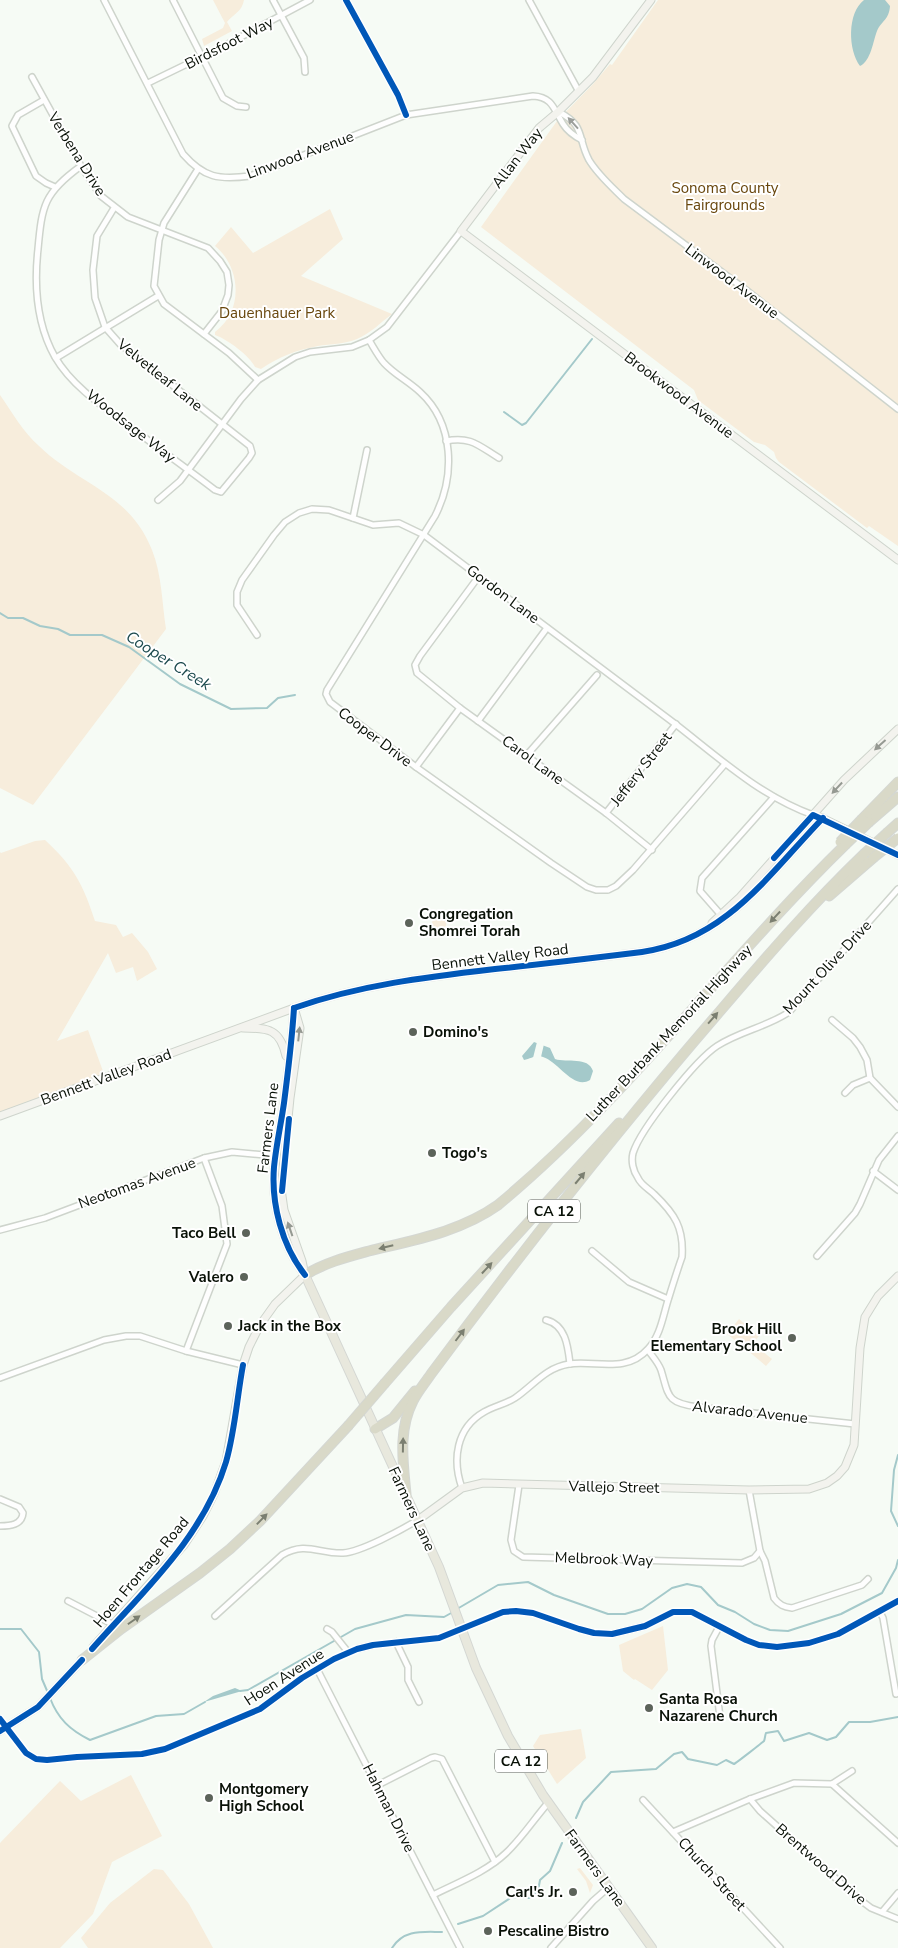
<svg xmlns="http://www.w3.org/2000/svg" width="898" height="1948" viewBox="0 0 898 1948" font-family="'Nunito Sans',sans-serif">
	<rect width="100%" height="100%" fill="#f6fbf5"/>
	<g fill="#f7eddc">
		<path d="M213 0H244C242 12 233 14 227 22L232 31 204 46 202 39 223 28 225 23Z"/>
		<polygon points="658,0 898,0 898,546 869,526 867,528 779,462 776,458 774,452 765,445 754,442 698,400 694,390 481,227 557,121 593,84 610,64 612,65"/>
		<path d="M330 209 343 239 301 276 392 314C380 323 371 333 357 339 344 344 331 344 318 346 297 350 278 357 261 369L255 367C250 356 227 339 215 335V332C244 311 241 267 215 246L231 227 253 253Z"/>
		<path d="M0 395C12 412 23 432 39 446 79 485 129 492 152 550 162 575 162 603 166 629L33 805 0 788Z"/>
		<path d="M45 840C74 867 83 884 95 921L116 925 123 937 132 933 148 952 157 969 137 981 133 967 116 973 108 953 57 1041 88 1030 104 1074 0 1113V852L1 853 35 841Z"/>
		<polygon points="447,915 446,926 442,931 429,934 433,919"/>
		<polygon points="739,1319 759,1336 747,1350 727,1334"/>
		<polygon points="753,1344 772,1359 766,1366 747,1350"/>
		<polygon points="663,1626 668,1670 652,1690 635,1679 634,1680 623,1671 619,1645"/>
		<polygon points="581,1729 586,1758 557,1784 533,1746 540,1735"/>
		<polygon points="131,1775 162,1836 112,1862 93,1914 60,1948 0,1948 0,1843 60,1781 81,1801"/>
		<polygon points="580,1868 593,1885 590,1893 586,1881 577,1869"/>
		<polygon points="154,1869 163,1870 189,1904 213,1948 88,1948 81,1938 110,1903"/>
	</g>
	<g fill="#a4c9ca">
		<path d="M864 0H885L890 6C889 20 882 20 877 31 873 41 871 61 860 66 848 50 847 13 864 0Z"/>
		<path d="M534 1042 550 1048 555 1059C567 1063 588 1056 593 1071L590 1080C573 1090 559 1062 543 1057 536 1054 531 1059 524 1060L522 1056Z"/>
		<polygon points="235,1688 242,1691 204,1702 213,1696"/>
	</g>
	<polygon fill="#f6fbf5" points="537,1042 544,1044 541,1057 533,1058"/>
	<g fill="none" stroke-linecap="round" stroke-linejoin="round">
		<g stroke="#a4c9ca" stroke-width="2">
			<polyline points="504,412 522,425 526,423 592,339"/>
			<polyline points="0,613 8,618 23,618 40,626 58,629 70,635 102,635 129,647 180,684 231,709 267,708 278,698 295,695"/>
			<polyline points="898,1455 894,1470 891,1511 898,1526"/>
			<polyline points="457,1609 498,1585 528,1582 554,1595 608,1614 625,1614 642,1609 672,1588 687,1584 701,1587 718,1605 735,1612 754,1624 770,1630 788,1631 841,1614 882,1593 896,1568 898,1560"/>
			<polyline points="0,1629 21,1629 39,1652 42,1679 48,1693"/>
			<polyline points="240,1691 248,1690 355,1629 406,1615 444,1617 453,1612"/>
			<path d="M50 1698C58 1719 70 1730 90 1740L156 1716 184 1714 205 1702"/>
			<path d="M576 1818 583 1802 611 1772 656 1769 674 1754 682 1752 688 1759 717 1765 726 1760 734 1764C736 1763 762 1743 764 1741 765 1739 765 1735 766 1733L778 1731 784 1741 809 1733 827 1740 836 1737 849 1722H870L898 1717"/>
			<polyline points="458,1924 483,1916 512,1897 529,1898 538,1891 540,1880 550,1871 562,1843"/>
			<path d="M392 1948C404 1929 423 1932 442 1932"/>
		</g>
		<g stroke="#ced4cc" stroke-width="8">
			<g id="street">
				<path d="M104 0 183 154C204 178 219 180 250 176L406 115 533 96C553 97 554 110 563 124 568 132 574 136 582 140"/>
				<polyline points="173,0 223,98 237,106 246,107"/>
				<polyline points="273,0 304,58 305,72"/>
				<polyline points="346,0 398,95 406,115"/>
				<polyline points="529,0 578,90"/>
				<polyline points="32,77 81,166 101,196 128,217 208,248 220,261 227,272 229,285 228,295 222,311 204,334"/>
				<polyline points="148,83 222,47 310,0"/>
				<polyline points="44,100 18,115 12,126 36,176 46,183 55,187"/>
				<path d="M559 112C586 126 577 138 589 160 598 175 612 187 624 199L746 290 898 409"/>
				<path d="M81 166C44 193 42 205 38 249 34 285 37 325 55 357 73 388 108 410 136 431 162 451 189 470 215 490L221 492 249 458 252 453 250 446 120 344 105 327 95 298 93 270 97 236 114 208"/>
				<polyline points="198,169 164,223 159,240 154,286 164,304 229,353 258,380"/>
				<path d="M369 340C374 348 378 356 384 363 394 374 408 381 420 392 455 424 455 477 435 516L327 690 326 694 330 702 416 767 551 863 587 887 596 890H608L616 886 633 870 725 764"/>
				<polyline points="56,358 158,296"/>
				<path d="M446 441C471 436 479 446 499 458"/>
				<polyline points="158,500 180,481 241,399 258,380 295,357 310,352 352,347 369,340 387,327 461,231"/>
				<polyline points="353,518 367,450"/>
				<polyline points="479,576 420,656 415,665 417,673 460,708 606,813 652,850"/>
				<path d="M257 635 237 605V592L242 580 274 535 285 522 299 513 312 509 329 510 373 525 399 523 424 535C507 598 591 660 674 723 718 757 760 796 813 815"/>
				<polyline points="478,721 547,628"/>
				<polyline points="526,756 597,675"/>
				<polyline points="416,767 460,708"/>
				<polyline points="606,813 676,724"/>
				<polyline points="721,915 700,891 702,878 774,797"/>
				<polyline points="832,1020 853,1038 860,1047 867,1060 870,1078 898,1107"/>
				<polyline points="845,1093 853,1085 870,1078"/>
				<polyline points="873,1171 898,1190"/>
				<polyline points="0,1230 45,1218 204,1158 232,1152 275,1156"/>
				<polyline points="592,1251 629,1282 668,1299"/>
				<polyline points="817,1256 855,1213 860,1204 879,1160 898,1136"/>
				<path d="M546 1320C566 1325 568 1347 570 1364"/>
				<path d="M648 1350C652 1356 658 1362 661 1370 669 1396 666 1403 698 1407L855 1424"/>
				<polyline points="186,1351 227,1244 222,1206 204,1158"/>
				<polyline points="0,1378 104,1340 126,1336 140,1336 186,1351 243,1365"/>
				<polyline points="519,1485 511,1540 514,1551 523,1557 742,1563 754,1558 760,1551"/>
				<path d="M462 1488C452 1460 456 1428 484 1412 494 1406 506 1404 515 1398 534 1385 545 1368 569 1364 595 1360 626 1374 648 1349 661 1335 663 1315 669 1297 673 1284 677 1271 682 1257 684 1228 675 1214 654 1194 649 1189 641 1185 638 1178 633 1171 631 1161 633 1153 641 1128 696 1060 717 1046 740 1031 767 1027 789 1012L898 889"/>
				<path d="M749 1490 760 1551 765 1561 774 1598C779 1605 784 1607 792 1608L862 1585 868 1579"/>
				<path d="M0 1499 19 1507 23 1513C22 1525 10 1526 0 1526"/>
				<polyline points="68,1601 114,1625"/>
				<polyline points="880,1612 883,1618 896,1694"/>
				<path d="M215 1616 282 1555C306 1541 319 1554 343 1553 361 1552 401 1530 418 1520"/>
				<polyline points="719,1627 712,1640 711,1646 720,1717"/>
				<polyline points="327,1629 332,1632 348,1652"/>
				<polyline points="396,1642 408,1667 408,1680 419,1702"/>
				<polyline points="317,1669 460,1948"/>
				<polyline points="0,1719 26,1753 36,1759 47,1760 77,1757 142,1754 165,1749 260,1709 302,1678 334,1659 357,1649 373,1645 439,1638 503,1612 516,1611 533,1613 579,1629 594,1633 612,1634 645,1626 673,1612 692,1612 746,1640 759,1645 777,1647 809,1643 838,1634 898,1601"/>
				<polyline points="832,1784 898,1843"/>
				<polyline points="378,1785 431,1758 435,1757 442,1759 495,1862"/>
				<polyline points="750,1799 760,1811 859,1899 871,1908 898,1919"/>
				<polyline points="643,1800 780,1948"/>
				<polyline points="673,1832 750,1799 794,1783 832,1784 852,1771"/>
				<path d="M433 1895C457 1883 486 1872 506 1853 522 1838 534 1819 548 1803"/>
				<polyline points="882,1912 898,1893"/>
				<polyline points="551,1948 593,1901 609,1887"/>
			</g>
		</g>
		<g stroke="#ced4cc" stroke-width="9">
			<g id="secondary">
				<polyline points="651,0 593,77 558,112 539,128 461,231 898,560"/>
				<polyline points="820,817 898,855"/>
				<polyline points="712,923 740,897 844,780 898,729"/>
				<path d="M294 1008C292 1039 288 1072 284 1103 281 1124 276 1146 274 1167 271 1204 282 1246 305 1275"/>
				<polyline points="295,1011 300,1028 290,1098 281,1189 284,1210 302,1261 305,1275"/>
				<path d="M243 1028C269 1028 280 1029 286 1056"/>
				<path d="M0 1116 294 1008C359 985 427 977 495 969 544 964 593 958 642 952 726 940 768 875 823 818"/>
				<polyline points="418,1520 462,1488 483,1483 749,1490 809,1489 827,1483 837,1476 845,1467 854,1445 860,1348 865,1317 878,1296 898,1276"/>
				<polyline points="93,1647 184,1545 203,1516 214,1494 226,1461 243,1365 249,1347 260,1325 275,1304 305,1275"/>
				<polyline points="0,1731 38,1707 85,1657"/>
			</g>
		</g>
		<g stroke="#d4d7d3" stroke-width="10">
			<polyline id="primary" points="305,1275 439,1567 476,1668 508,1736 543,1795 652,1948"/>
		</g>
		<g stroke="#d4d7d3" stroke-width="11">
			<g id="highway">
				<polyline points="862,819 898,782"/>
				<polyline points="869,822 898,797"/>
				<polyline points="888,832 898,823"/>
				<polyline points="829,896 873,858"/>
				<path d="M305 1275C324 1263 347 1257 369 1251 414 1240 460 1232 498 1205 627 1098 726 961 845 845"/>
				<polyline points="385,1383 451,1307 619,1123"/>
				<polyline points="375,1429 393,1418 415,1391"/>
				<path d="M406 1494C403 1462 398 1430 413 1401 418 1391 425 1383 431 1374 524 1249 619 1128 721 1010 767 956 813 903 864 854"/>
				<polyline points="82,1660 121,1629 200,1573 230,1549 260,1521 348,1426"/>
			</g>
		</g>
		<use href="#street" stroke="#fefefe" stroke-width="5"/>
		<use href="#secondary" stroke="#f3f3ee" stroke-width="7"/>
		<use href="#primary" stroke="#e8e8dd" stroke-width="8"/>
		<use href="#highway" stroke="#d9d9c8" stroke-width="9"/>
		<g stroke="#d4d7d3" stroke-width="11" stroke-linecap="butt">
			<g id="highway-bridge">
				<polyline points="840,842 862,819"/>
				<polyline points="845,845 869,822"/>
				<polyline points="864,854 888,832"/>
				<polyline points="873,858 898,838"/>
				<polyline points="348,1426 385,1383"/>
			</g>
		</g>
		<use href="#highway-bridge" stroke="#d9d9c8" stroke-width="9"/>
		<g stroke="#fff" stroke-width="9">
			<g id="cycleway">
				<polyline points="346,0 398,95 406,115"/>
				<polyline points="774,858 813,815 898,855"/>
				<path d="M294 1008C359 985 427 977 495 969 544 964 593 958 642 952 726 940 768 875 823 818"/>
				<path d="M294 1008C292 1039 288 1072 284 1103 281 1124 276 1146 274 1167 271 1204 282 1246 305 1275"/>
				<polyline points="282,1191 289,1119"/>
				<path d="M92 1649C143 1591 203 1538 226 1462 235 1431 237 1397 243 1365"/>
				<polyline points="0,1719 26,1753 36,1759 47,1760 77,1757 142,1754 165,1749 260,1709 302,1678 334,1659 357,1649 373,1645 439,1638 503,1612 516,1611 533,1613 579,1629 594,1633 612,1634 645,1626 673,1612 692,1612 746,1640 759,1645 777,1647 809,1643 838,1634 898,1601"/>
				<polyline points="0,1731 38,1707 82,1660"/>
			</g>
		</g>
		<use href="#cycleway" stroke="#0057b8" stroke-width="6"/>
	</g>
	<defs><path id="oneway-solid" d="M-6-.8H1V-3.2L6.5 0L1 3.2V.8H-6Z" transform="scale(1.25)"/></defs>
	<use fill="#9c9f9b" href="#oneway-solid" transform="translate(573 123) rotate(-132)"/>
	<g fill="#959992">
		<use href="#oneway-solid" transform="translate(880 745) rotate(138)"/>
		<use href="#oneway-solid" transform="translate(837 788) rotate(133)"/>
		<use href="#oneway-solid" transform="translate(299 1034) rotate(-84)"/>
		<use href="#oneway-solid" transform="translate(290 1229) rotate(-109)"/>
	</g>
	<g fill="#7b7f71">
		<use href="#oneway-solid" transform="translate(775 917) rotate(133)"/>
		<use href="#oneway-solid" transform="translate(713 1018) rotate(-49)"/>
		<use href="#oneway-solid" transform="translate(580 1178) rotate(-50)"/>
		<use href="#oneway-solid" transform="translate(386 1247) rotate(166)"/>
		<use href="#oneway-solid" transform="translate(487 1268) rotate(-47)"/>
		<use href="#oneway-solid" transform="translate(460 1335) rotate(-53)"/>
		<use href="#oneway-solid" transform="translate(403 1445) rotate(-89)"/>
		<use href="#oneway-solid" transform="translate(262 1519) rotate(-46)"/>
		<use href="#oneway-solid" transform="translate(134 1620) rotate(-35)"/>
	</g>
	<g fill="#5c635a" stroke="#fff" stroke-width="2">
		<circle cx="409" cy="923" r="5"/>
		<circle cx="413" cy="1032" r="5"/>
		<circle cx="432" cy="1153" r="5"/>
		<circle cx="246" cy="1233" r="5"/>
		<circle cx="244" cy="1277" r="5"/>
		<circle cx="228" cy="1326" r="5"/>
		<circle cx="792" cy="1338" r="5"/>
		<circle cx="649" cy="1708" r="5"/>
		<circle cx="209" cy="1798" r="5"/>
		<circle cx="573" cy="1892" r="5"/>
		<circle cx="488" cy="1931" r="5"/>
	</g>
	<g text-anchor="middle" stroke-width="4" stroke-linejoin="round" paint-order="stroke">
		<g fill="#fff" stroke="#535851" stroke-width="1">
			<rect x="528" y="1199.5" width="52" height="23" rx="4"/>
			<rect x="495" y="1749.5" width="52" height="23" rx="4"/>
		</g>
		<g font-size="14" font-weight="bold" fill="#091107">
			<text x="554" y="1216">CA 12</text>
			<text x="521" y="1766">CA 12</text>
		</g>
		<g font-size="15" fill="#091107" stroke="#fff">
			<text transform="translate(229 43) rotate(-27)" y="5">Birdsfoot Way</text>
			<text transform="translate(77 154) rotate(58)" y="5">Verbena Drive</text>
			<text transform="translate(300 155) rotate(-20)" y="5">Linwood Avenue</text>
			<text transform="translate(517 158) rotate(-52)" y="5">Allan Way</text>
			<text transform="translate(732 281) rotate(37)" y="5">Linwood Avenue</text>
			<text transform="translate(160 375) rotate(39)" y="5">Velvetleaf Lane</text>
			<text transform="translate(679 395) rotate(37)" y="5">Brookwood Avenue</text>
			<text transform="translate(131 426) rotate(38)" y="5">Woodsage Way</text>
			<text transform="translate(503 594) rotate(37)" y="5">Gordon Lane</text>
			<text transform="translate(375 737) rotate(37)" y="5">Cooper Drive</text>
			<text transform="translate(533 760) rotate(36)" y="5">Carol Lane</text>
			<text transform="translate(641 769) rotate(-52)" y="5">Jeffery Street</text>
			<text transform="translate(500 957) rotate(-7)" y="5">Bennett Valley Road</text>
			<text transform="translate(827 967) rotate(-47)" y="5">Mount Olive Drive</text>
			<text transform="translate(669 1033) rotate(-47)" y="5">Luther Burbank Memorial Highway</text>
			<text transform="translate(106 1077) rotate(-20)" y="5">Bennett Valley Road</text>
			<text transform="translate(268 1128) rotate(-83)" y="5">Farmers Lane</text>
			<text transform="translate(137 1183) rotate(-20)" y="5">Neotomas Avenue</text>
			<text transform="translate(750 1412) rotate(6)" y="5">Alvarado Avenue</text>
			<text transform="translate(614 1487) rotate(1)" y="5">Vallejo Street</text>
			<text transform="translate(412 1509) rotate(65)" y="5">Farmers Lane</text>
			<text transform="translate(604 1559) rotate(2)" y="5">Melbrook Way</text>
			<text transform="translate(141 1572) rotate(-50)" y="5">Hoen Frontage Road</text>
			<text transform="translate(284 1677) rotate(-33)" y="5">Hoen Avenue</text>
			<text transform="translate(389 1808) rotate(63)" y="5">Hahman Drive</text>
			<text transform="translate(821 1864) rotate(41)" y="5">Brentwood Drive</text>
			<text transform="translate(595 1868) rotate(54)" y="5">Farmers Lane</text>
			<text transform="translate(712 1874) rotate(48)" y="5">Church Street</text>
		</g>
		<g font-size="15" fill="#68460c" stroke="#fff">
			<text x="725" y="193">Sonoma County<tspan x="725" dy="17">Fairgrounds</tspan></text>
			<text x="277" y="318">Dauenhauer Park</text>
		</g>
		<g font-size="15" font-weight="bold" fill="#091107" stroke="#fff" text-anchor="start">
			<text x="419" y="919">Congregation<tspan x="419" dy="17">Shomrei Torah</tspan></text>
			<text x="423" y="1037">Domino's</text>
			<text x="442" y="1158">Togo's</text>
			<text x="236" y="1238" text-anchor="end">Taco Bell</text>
			<text x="234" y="1282" text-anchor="end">Valero</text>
			<text x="238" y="1331">Jack in the Box</text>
			<text x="782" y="1334" text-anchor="end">Brook Hill<tspan x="782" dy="17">Elementary School</tspan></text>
			<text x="659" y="1704">Santa Rosa<tspan x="659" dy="17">Nazarene Church</tspan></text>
			<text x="219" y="1794">Montgomery<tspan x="219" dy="17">High School</tspan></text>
			<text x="563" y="1897" text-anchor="end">Carl's Jr.</text>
			<text x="498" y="1936">Pescaline Bistro</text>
		</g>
		<g font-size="16" font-style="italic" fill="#1b494d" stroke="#fff">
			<text transform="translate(169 660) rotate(32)" y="6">Cooper Creek</text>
		</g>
	</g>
</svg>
